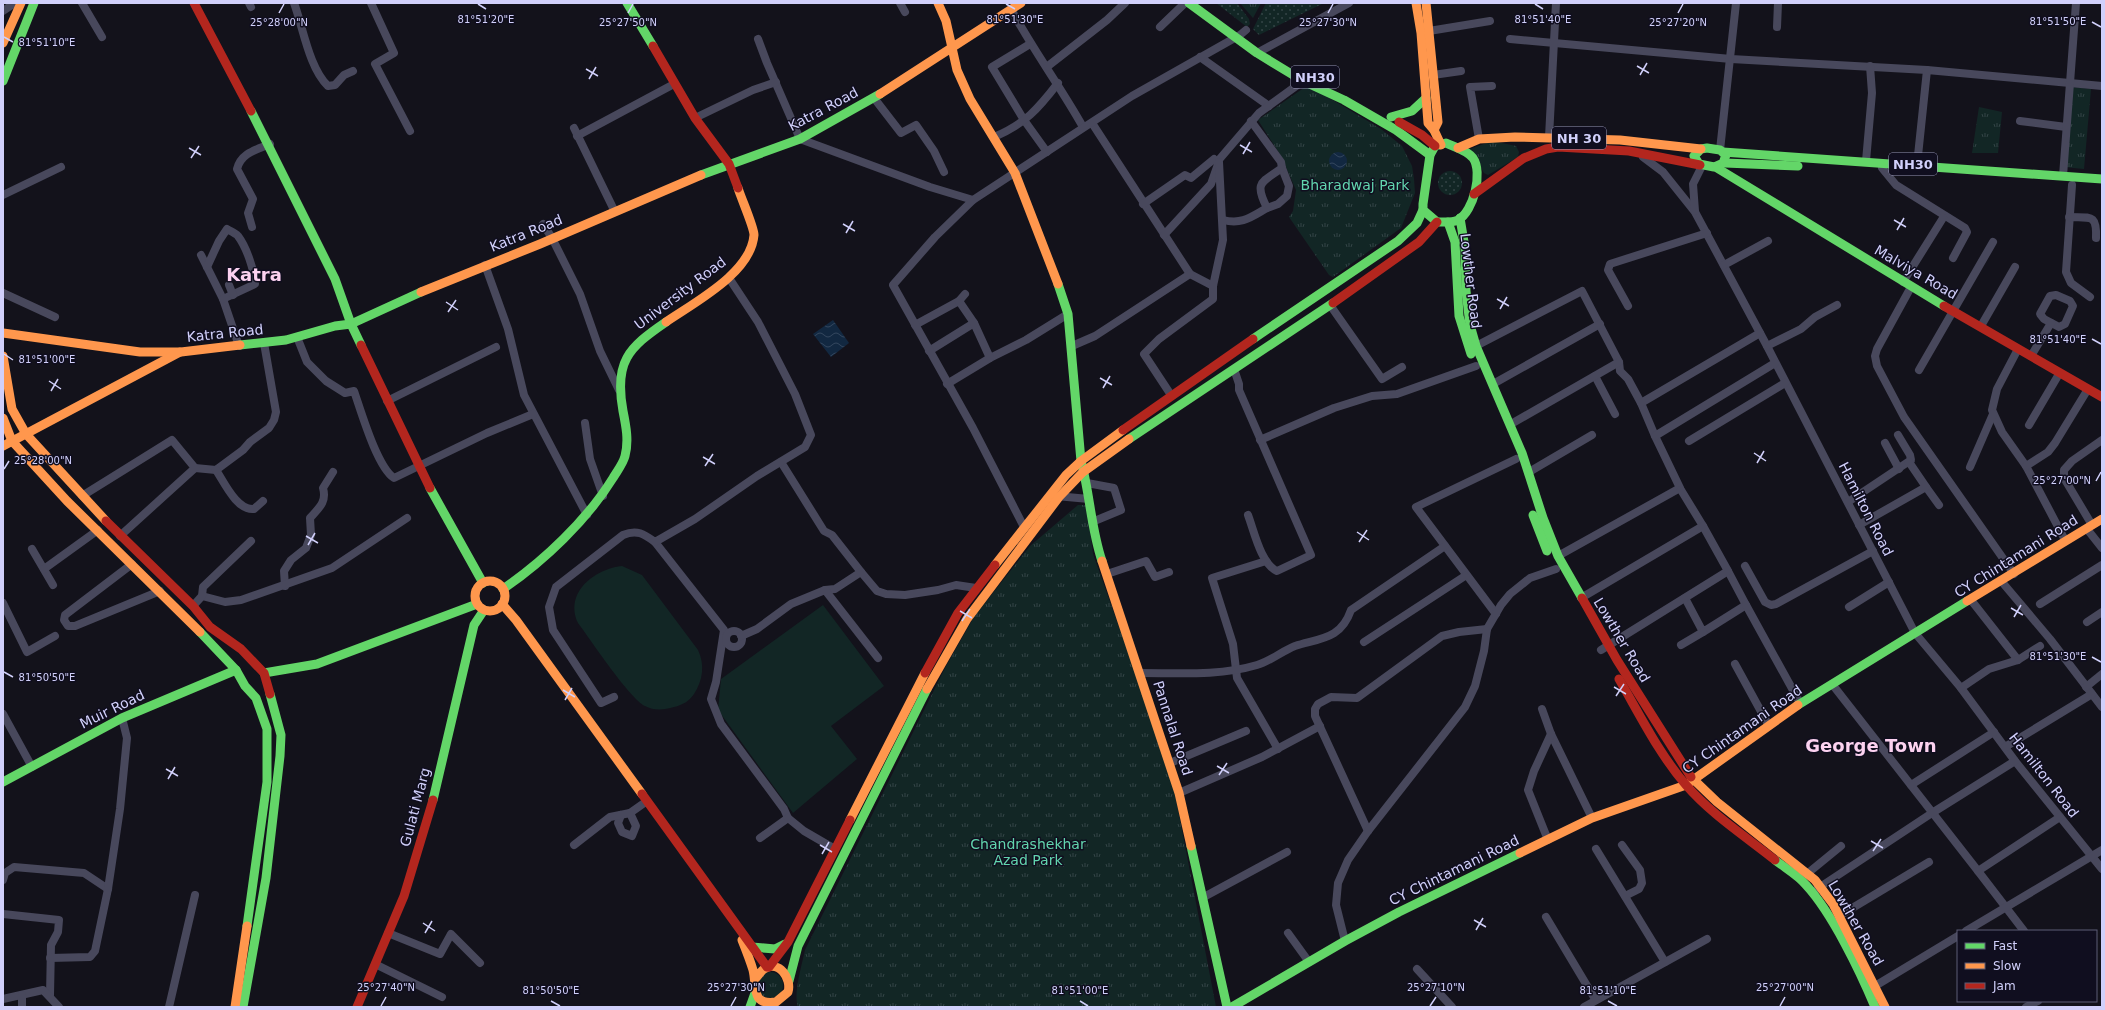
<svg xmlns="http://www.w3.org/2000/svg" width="2105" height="1010" viewBox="0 0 2105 1010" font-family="'DejaVu Sans',sans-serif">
	<defs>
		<pattern id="grass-dots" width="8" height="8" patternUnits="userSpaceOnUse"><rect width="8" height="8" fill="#122625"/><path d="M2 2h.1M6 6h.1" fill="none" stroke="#334446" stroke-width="1.8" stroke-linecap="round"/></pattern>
		<pattern id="park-tufts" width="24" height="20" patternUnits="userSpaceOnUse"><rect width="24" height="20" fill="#122625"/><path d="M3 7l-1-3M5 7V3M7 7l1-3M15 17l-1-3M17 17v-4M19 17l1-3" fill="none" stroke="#334446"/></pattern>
		<pattern id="water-waves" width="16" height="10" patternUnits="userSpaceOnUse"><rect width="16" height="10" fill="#122841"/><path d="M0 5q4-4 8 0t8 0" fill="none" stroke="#33465d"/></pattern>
	</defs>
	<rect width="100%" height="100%" fill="#13121b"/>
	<g fill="url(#grass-dots)">
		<polygon points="1216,3 1237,3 1249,19 1250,24 1247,27"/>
		<polygon points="1266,3 1324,3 1259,35 1253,29"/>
		<circle cx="1450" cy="183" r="12"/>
	</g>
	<g fill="url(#park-tufts)">
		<polygon points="1240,3 1261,3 1253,18"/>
		<polygon points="1308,85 1381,129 1402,146 1412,166 1414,179 1415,193 1401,228 1333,277 1329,275 1289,217 1293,211 1296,190 1281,156 1258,120"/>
		<polygon points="2071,87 2091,89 2084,169 2064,167"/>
		<polygon points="1979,107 2002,112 1998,153 1972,153"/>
		<polygon points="1492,141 1516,146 1519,152 1518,157 1488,175 1484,173 1470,149"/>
		<path d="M1078 505H1087L1093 554 1171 773 1216 1007H798C793 993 802 965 805 950L945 668 974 617 1030 546Z"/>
		<circle cx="770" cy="985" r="13"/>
	</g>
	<g fill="#122625">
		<path d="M622 566 642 575 698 650C705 665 703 680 694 694 689 701 683 705 674 707 664 710 654 711 645 706 630 699 590 639 578 623 564 592 595 569 622 566Z"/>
		<polygon points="823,605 884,686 831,726 857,759 793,813 718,710 721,679"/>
	</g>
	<g fill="url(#water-waves)">
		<circle cx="1338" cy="161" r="9"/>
		<polygon points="833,320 849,343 831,357 813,334"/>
	</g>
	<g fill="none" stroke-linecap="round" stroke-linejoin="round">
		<g stroke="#48485c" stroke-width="8">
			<polyline points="82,3 102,37"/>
			<polyline points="249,3 251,7"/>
			<path d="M294 3C303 27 309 68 328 86L335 85 344 75 353 71"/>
			<polyline points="371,3 394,53 375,64 410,131"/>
			<polyline points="900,3 905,12"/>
			<path d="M1011 9C1033 50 1060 86 1083 127"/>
			<polyline points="3,11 15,3"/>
			<polyline points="1160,27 1185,3"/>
			<polyline points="1777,27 1778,3"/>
			<polyline points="1429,31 1490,21"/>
			<polyline points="758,39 767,63 800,139 930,187 973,200"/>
			<polyline points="1510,39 1731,59 1927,70 2102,86"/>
			<polyline points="1030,44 992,67 1024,120 1047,152"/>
			<polyline points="1257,53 1349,3"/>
			<polyline points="1200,57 1269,106"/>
			<polyline points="1048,66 1107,20 1125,3"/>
			<polyline points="1433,75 1461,71"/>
			<polyline points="874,98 901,133 916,125 934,151 944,172"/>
			<polyline points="695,118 753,90 776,82"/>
			<polyline points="2020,121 2066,127"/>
			<polyline points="1092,123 1190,274 1213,286"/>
			<polyline points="574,128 615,212"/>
			<polyline points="577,136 674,84"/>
			<path d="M994 137C1025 124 1038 109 1058 83"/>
			<polyline points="1549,137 1556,3"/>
			<polyline points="1479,139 1470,87 1492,86"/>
			<polyline points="1720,150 1736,3"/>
			<polyline points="1643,157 1663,172 1695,212 1767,346 1915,633 1961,688 2015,761 2102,869"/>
			<polyline points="1866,161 1872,93 1870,66"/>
			<polyline points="1917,165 1927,70"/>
			<polyline points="1882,168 1896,185 1904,190 1965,228 1967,232 1953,258"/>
			<polyline points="2063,176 2076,3"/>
			<polyline points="2072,185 2066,272 2071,283 2090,297"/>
			<polyline points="3,195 61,167"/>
			<polyline points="1143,204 1185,175 1191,178 1214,159 1217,162 1259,113 1303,81"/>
			<polyline points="1267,208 1278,204 1287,196 1289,186 1282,168"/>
			<polyline points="1695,211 1693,184 1702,166"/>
			<path d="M2069 217C2090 218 2097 213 2096 238"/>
			<path d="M1223 220C1242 225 1251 217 1267 208 1254 182 1261 183 1282 168L1281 162 1251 121"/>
			<polyline points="543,224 552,238 580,294 600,351 619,390"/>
			<path d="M252 227 248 213 253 199 237 169C241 153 256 150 270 144"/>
			<polyline points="1164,235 1211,184 1218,164"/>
			<polyline points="201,255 223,299 239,346"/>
			<polyline points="485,265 508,329 524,395 587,515"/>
			<polyline points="1724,265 1768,241"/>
			<path d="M207 267 219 241 227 229C230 231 235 233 238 236 247 248 254 270 255 284L223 299"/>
			<polyline points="1903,282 1943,218"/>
			<polyline points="229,285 233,295"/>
			<polyline points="1911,287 1877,349 1875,356 1877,366 1904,417 2014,574"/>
			<polyline points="3,293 55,317"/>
			<polygon points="2056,295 2070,301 2073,306 2065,324 2059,327 2044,319 2040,314 2050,296"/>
			<polyline points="1330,305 1382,379 1402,367"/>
			<polyline points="1628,306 1608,270 1610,264 1707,233"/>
			<polyline points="915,325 959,301"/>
			<polyline points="1981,326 2015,267"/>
			<path d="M297 337 307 362 326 381 345 393 354 391C361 411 377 467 394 478L487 433 533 414"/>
			<polyline points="1072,346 1095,336 1190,274"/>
			<polyline points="1476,346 1582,291 1619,362 1620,371 1628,379 1641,403 1655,436 1680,488 1558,556"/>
			<polyline points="1767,346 1801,329 1815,317 1837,305"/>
			<polyline points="2018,349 1997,389 1992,410 2002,432 2026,466 2065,540"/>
			<polyline points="929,351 974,323"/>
			<polyline points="2031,356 2051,323"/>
			<polyline points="990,358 1026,340 1068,314"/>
			<path d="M1234 369 1239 384V390L1311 555 1277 571C1261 564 1254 531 1248 515"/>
			<polyline points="1919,370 1993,242"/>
			<polyline points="1595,376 1615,414"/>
			<polyline points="947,384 990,358 974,323 959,301 965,294"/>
			<polyline points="1493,384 1600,324"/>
			<polyline points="1171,395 1144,354 1159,339 1213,299 1213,286 1223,240 1219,162"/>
			<polyline points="387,401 496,347"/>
			<polyline points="1641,403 1760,333"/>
			<polyline points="585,423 590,459 603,496"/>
			<polyline points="1511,424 1619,362"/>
			<polyline points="2029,425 2059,374"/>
			<polyline points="1655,436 1775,363"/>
			<polyline points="1260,440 1334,408 1372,396 1397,394 1476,366"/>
			<polyline points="1689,441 1785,383"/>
			<polyline points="1885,443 1899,469"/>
			<polyline points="781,462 824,531 832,535 861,572"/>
			<polyline points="2026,466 2048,452 2055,443 2088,389"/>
			<polyline points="1970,467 1993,414"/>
			<polyline points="195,468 216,470 243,450 250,442 269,428 274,420 276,412 264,343"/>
			<path d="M216 470C224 482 237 511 254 509L263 501"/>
			<polyline points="1529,472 1592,435"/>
			<polyline points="1087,483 1114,488 1121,510 1092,522"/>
			<polyline points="1926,487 1939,505"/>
			<polyline points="82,496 172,440 195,468 120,536"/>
			<polyline points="1056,496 1089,499"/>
			<polyline points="1848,502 1911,460 1910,455 1898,435"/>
			<polyline points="1859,525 1926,487 1909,462"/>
			<polyline points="2092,525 2064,478 2064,470 2072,461 2102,440"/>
			<polyline points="1024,527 973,428 893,285 935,237 973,200 1132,96 1240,35 1246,30"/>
			<polyline points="2087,529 2102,548"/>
			<polyline points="655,542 724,630 716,682 711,699 721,724 784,809 788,818 760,838"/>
			<polyline points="32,549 53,585"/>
			<polyline points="1266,561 1212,578 1233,644 1237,678 1278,749"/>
			<polyline points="132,564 65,615 64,620 68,626 75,626 160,591"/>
			<polyline points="1745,566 1765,602 1771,605 1776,604 1873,551"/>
			<polyline points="44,569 98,530"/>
			<polyline points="1107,574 1146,561 1155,577 1169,572"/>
			<polyline points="2002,582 2050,639 2102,707"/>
			<path d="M285 586 284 571 291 560 306 548 311 535 310 518C319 508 327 502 323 488L333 472"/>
			<polyline points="825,590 835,589 861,572 877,591 886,594 905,595 938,590 956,585 976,588"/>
			<polyline points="202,596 225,602 241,600 332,568 407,518"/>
			<polyline points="1581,598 1703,526 1681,490"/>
			<polyline points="1685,598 1703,632 1746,605 1728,571"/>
			<polyline points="1971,600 2018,660"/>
			<polyline points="3,603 27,652 55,636"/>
			<polyline points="2040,604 2102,565"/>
			<polyline points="1746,605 1800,703"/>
			<polyline points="193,606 202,596 203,587 251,541"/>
			<polyline points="1849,607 1889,582"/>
			<polyline points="1496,614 1416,507 1516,459"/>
			<polyline points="2087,622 2102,612"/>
			<circle cx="734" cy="639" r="8"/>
			<polyline points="741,636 757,629 791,604 825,590 878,658"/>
			<polyline points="1364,642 1465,576"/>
			<polyline points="1681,645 1703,632"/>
			<polyline points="1601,650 1728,571 1703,526"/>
			<polyline points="1735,664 1769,726"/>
			<path d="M1141 673C1179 673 1220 676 1257 665 1271 661 1282 651 1295 646 1321 638 1341 639 1351 610L1445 546"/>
			<polyline points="1832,684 1978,871 2060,817"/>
			<polyline points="2086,687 2102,674"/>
			<polyline points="1961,688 1989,669 2018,660 2040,646"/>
			<path d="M614 697 601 703 553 630 549 607 556 587 623 535C637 529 644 534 655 542L695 519 757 476 805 447 811 435 795 394 758 322 729 278"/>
			<polyline points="1542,709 1551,734 1592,818"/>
			<polyline points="3,714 32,767"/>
			<polyline points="2005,747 2092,694"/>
			<polyline points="1170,763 1246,731"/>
			<polyline points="1911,785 1994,732"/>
			<polyline points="1179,793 1262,757 1320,726"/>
			<polyline points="621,815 618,823 622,832 632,836 636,826 630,813"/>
			<polyline points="788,818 804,831 835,849"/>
			<polyline points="1368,831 1315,716 1315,709 1318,704 1331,697 1357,698 1442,636 1459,632 1487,629"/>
			<polyline points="1548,840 1528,790 1534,771 1551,734"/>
			<polyline points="574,845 610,817 630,813 647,801"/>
			<polyline points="1622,845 1640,870 1642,883 1639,889 1625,896"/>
			<polyline points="1596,849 1665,962"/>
			<polyline points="1978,871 2024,931"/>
			<polyline points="1808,873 1841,846"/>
			<polyline points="3,880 5,873 14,867 84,873 108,889"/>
			<polyline points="1817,889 1932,813 2015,761"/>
			<polyline points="1202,898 1287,852"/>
			<polyline points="3,914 59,920 58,932 51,945 50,995"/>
			<polyline points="1839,916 1929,862"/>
			<polyline points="1546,917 1595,999"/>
			<polyline points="1966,931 2102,850"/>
			<polyline points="388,933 440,954 451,934 480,963"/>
			<polyline points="1288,933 1309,962"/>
			<polyline points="1345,941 1336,905 1338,883 1348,860 1368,831 1465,707 1475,686 1484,651 1487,629 1501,605 1510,594 1530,578 1556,569"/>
			<polyline points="50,958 90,957 95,951 108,889 120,809 127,738 122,718"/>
			<polyline points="375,964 442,997"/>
			<polyline points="1417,969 1452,1007"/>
			<polyline points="1875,986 1958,936"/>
			<polyline points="3,999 43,990 59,1007"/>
			<polyline points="22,1007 22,995"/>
			<polyline points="169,1007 195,895"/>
			<polyline points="1584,1007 1707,939"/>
			<polyline points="2026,1007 2038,1001"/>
		</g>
		<g stroke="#63d668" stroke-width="9">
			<polyline points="627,3 653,46"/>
			<polyline points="1189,3 1257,53 1303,81 1344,100 1396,130 1430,155"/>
			<polyline points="3,81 34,3"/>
			<polyline points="251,111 335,279 351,324 361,345"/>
			<polyline points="1391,117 1412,111 1426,98"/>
			<path d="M1446 143C1454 147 1467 150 1473 158 1483 172 1474 211 1458 220 1452 223 1444 222 1437 222L1423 210V204L1430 155 1435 146Z"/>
			<polygon points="1707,148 1720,150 1726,155 1723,163 1714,167 1699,164 1694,156 1701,149"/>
			<polyline points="1723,152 2102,179"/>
			<polyline points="1725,163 1798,166"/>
			<polyline points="1717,168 1944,306"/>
			<polyline points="701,175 800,139 880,94"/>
			<polyline points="1460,218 1465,248 1466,291 1470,325 1476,346 1522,453 1543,518 1558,556 1582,598"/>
			<polyline points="1448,222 1455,242 1459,316 1471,354"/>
			<path d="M1058 284 1068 314 1081 461C1090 494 1091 529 1102 561"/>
			<polyline points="1253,339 1398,241 1417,223 1423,210"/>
			<polyline points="240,345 286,340 335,326 351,324 421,292"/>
			<polyline points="1129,439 1333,303"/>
			<polyline points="430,488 483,583"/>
			<polyline points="1533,515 1547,551"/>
			<path d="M503 589C544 561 587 520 613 478 617 471 623 464 625 456 629 441 626 426 623 411 614 362 628 348 666 322"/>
			<polyline points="200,632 236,670 245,686 256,698 267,729 267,782 247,926"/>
			<polyline points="264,673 317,664 477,604"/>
			<polyline points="1798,705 1967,601"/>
			<polyline points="3,782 122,718 236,670"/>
			<polyline points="433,800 474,625 484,610"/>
			<polyline points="1191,846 1227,1007"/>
			<path d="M1775 860C1785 868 1798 875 1806 885 1832 913 1860 971 1875 1007"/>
			<polyline points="752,947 775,949 785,944"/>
			<polyline points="789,981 798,946 927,689"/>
			<polyline points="243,1007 266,878 280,756 281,735 270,694"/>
			<polyline points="750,1007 755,993"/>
			<polyline points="1232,1007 1345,941 1399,912 1520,853"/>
		</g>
		<g stroke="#ff974d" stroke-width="9">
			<polyline points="938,3 946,21 957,70 970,99 1015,173 1058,284"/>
			<polyline points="1416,3 1421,33 1428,123 1434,130 1441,145"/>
			<polyline points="1426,3 1438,122 1434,130"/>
			<polyline points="3,43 21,3"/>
			<polyline points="880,94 1021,3"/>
			<polyline points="1458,148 1479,139 1515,137 1620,140 1701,149"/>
			<polyline points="421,292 540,244 701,175"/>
			<path d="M666 322C695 302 751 273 754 235 754 227 741 198 738 188"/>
			<polyline points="3,333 140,352 181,352 240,345"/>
			<polyline points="3,356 12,409 26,434 106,521"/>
			<polyline points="3,418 12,441 67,501 200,632"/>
			<polyline points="3,446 180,352"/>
			<polyline points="1102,561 1179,793 1191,846"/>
			<polyline points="995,565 1066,475 1081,461 1123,430"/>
			<circle cx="490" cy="596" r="15"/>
			<polyline points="1967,601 2102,519"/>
			<polyline points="502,604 516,620 642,794"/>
			<polyline points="927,689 967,619 1059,497 1083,472 1129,439"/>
			<polyline points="1691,777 1717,802 1815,880 1833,904 1885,1007"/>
			<polyline points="850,820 925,673"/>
			<polyline points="1520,853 1592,818 1686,785 1798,705"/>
			<path d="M742 940C746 950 750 960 753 970 757 985 750 1006 776 1002L788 992C792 979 779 959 764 969 761 971 758 976 755 979"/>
			<polyline points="235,1007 247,926"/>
		</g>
		<g stroke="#b3261e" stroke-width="9">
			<polyline points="194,3 251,111"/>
			<polyline points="653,46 695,118 729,164 738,188"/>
			<polyline points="1399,122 1422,135 1435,146"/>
			<polyline points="1474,194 1524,158 1546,149 1558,147 1629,151 1700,165"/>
			<polyline points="1333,303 1419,242 1437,222"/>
			<polyline points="1944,306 2102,397"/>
			<polyline points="361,345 430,488"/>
			<polyline points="1123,430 1253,339"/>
			<polyline points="106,521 193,606 210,627 241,649 264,673 270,694"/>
			<polyline points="1582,598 1617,660 1691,777"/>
			<polyline points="925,673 958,613 995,565"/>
			<path d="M1619 679C1640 715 1659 754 1686 785 1711 814 1745 836 1775 860"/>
			<polyline points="642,794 767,967"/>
			<polyline points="769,967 788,942 850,820"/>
			<polyline points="357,1007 404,896 433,800"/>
		</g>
	</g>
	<path fill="none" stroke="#d1d0fb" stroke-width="1.5" d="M478 4 486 9M1006 4 1015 9M1535 4 1543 9M279 13 284 4M628 13 633 4M1328 13 1333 4M1678 13 1683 4M2092 22 2101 27M4 37 13 42M1637 66 1649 73M586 69 598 76M1640 75 1647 63M589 79 596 67M1240 145 1252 152M189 148 201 155M1243 154 1250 142M191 158 199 146M1894 220 1906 227M843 224 855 231M1897 230 1904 218M846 233 853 221M1497 299 1509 306M446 302 458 310M1500 309 1507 297M448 312 456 300M2092 339 2101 344M4 354 13 360M1100 378 1112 385M49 381 61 389M1103 388 1110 376M51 391 58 379M1754 453 1766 461M703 457 715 464M1757 463 1764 451M705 466 713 454M4 469 9 461M2096 481 2101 472M1357 532 1369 540M306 536 318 543M1359 542 1367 530M308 545 315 533M2011 608 2023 615M960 611 972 618M2014 617 2021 605M962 621 970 609M2092 657 2101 662M4 672 13 677M1614 687 1626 694M563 690 575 697M1616 696 1624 684M565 700 572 688M1217 766 1229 773M166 769 178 776M1219 775 1227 763M168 779 175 767M1871 841 1883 848M820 845 832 852M1873 851 1881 839M822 854 829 842M1474 920 1486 927M423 923 435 931M1476 930 1483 918M425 933 432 921M551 1001 560 1006M1080 1001 1088 1006M1608 1001 1617 1006M381 1006 386 997M731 1006 736 997M1430 1006 1436 997M1780 1006 1785 997"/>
	<g text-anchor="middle" stroke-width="3" stroke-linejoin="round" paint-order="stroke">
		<g fill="#100e1f" stroke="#9796b9" stroke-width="1">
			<rect x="1291" y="66" width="48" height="22" rx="3"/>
			<rect x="1552" y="127" width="54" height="22" rx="3"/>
			<rect x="1889" y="153" width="48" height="22" rx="3"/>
		</g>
		<g font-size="13" font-weight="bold" fill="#d1d0fb">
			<text x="1315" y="82">NH30</text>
			<text x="1579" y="143">NH 30</text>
			<text x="1913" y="169">NH30</text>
		</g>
		<g font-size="14" fill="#d1d0fb" stroke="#100e1f">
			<text transform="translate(823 109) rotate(-28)" y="5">Katra Road</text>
			<text transform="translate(526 233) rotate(-22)" y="5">Katra Road</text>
			<text transform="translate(1916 272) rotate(30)" y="5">Malviya Road</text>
			<text transform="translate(1471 281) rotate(83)" y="5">Lowther Road</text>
			<text transform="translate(680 293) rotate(-37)" y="5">University Road</text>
			<text transform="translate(225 333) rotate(-6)" y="5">Katra Road</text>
			<text transform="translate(1866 509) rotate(63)" y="5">Hamilton Road</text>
			<text transform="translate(2016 556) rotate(-32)" y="5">CY Chintamani Road</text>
			<text transform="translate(1622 640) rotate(59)" y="5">Lowther Road</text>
			<text transform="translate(112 709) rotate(-26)" y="5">Muir Road</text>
			<text transform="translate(1173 728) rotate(72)" y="5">Pannalal Road</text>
			<text transform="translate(1742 729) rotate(-35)" y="5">CY Chintamani Road</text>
			<text transform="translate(2044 775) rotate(52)" y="5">Hamilton Road</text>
			<text transform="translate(415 807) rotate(-75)" y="5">Gulati Marg</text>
			<text transform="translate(1454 870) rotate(-26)" y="5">CY Chintamani Road</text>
			<text transform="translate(1856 923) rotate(60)" y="5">Lowther Road</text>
		</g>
		<g font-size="14" fill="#62d5af" stroke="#100e1f">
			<text x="1355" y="190">Bharadwaj Park</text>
			<text x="1028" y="849">Chandrashekhar<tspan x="1028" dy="16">Azad Park</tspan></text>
		</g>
		<g font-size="18" font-weight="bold" fill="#fcd2f0" stroke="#100e1f">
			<text x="254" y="281">Katra</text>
			<text x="1871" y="752">George Town</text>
		</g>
	</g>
	<g font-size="10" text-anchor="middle" fill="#d1d0fb" stroke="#100e1f" stroke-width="3" stroke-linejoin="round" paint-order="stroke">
		<text x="486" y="23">81°51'20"E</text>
		<text x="1015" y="23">81°51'30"E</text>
		<text x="1543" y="23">81°51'40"E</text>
		<text x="2058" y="25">81°51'50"E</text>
		<text x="628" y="26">25°27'50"N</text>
		<text x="1328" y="26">25°27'30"N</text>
		<text x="1678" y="26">25°27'20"N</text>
		<text x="279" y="26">25°28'00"N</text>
		<text x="47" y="46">81°51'10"E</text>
		<text x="2058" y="343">81°51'40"E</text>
		<text x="47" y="363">81°51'00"E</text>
		<text x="43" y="464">25°28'00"N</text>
		<text x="2062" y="484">25°27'00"N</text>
		<text x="2058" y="660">81°51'30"E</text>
		<text x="47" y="681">81°50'50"E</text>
		<text x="386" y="991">25°27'40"N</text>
		<text x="736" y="991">25°27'30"N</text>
		<text x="1436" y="991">25°27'10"N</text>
		<text x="1785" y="991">25°27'00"N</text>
		<text x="551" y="994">81°50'50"E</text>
		<text x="1080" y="994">81°51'00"E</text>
		<text x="1608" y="994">81°51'10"E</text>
	</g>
	<rect width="2105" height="1010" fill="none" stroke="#d1d0fb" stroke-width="8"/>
	<rect x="1957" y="930" width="140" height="72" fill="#100e1f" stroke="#5d5c77"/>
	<rect x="1965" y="943" width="20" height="6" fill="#63d668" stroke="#5d5c77"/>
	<text x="1993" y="950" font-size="12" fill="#d1d0fb">Fast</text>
	<rect x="1965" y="963" width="20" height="6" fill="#ff974d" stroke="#5d5c77"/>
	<text x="1993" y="970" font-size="12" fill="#d1d0fb">Slow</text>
	<rect x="1965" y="983" width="20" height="6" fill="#b3261e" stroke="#5d5c77"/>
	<text x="1993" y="990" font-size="12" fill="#d1d0fb">Jam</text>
</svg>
